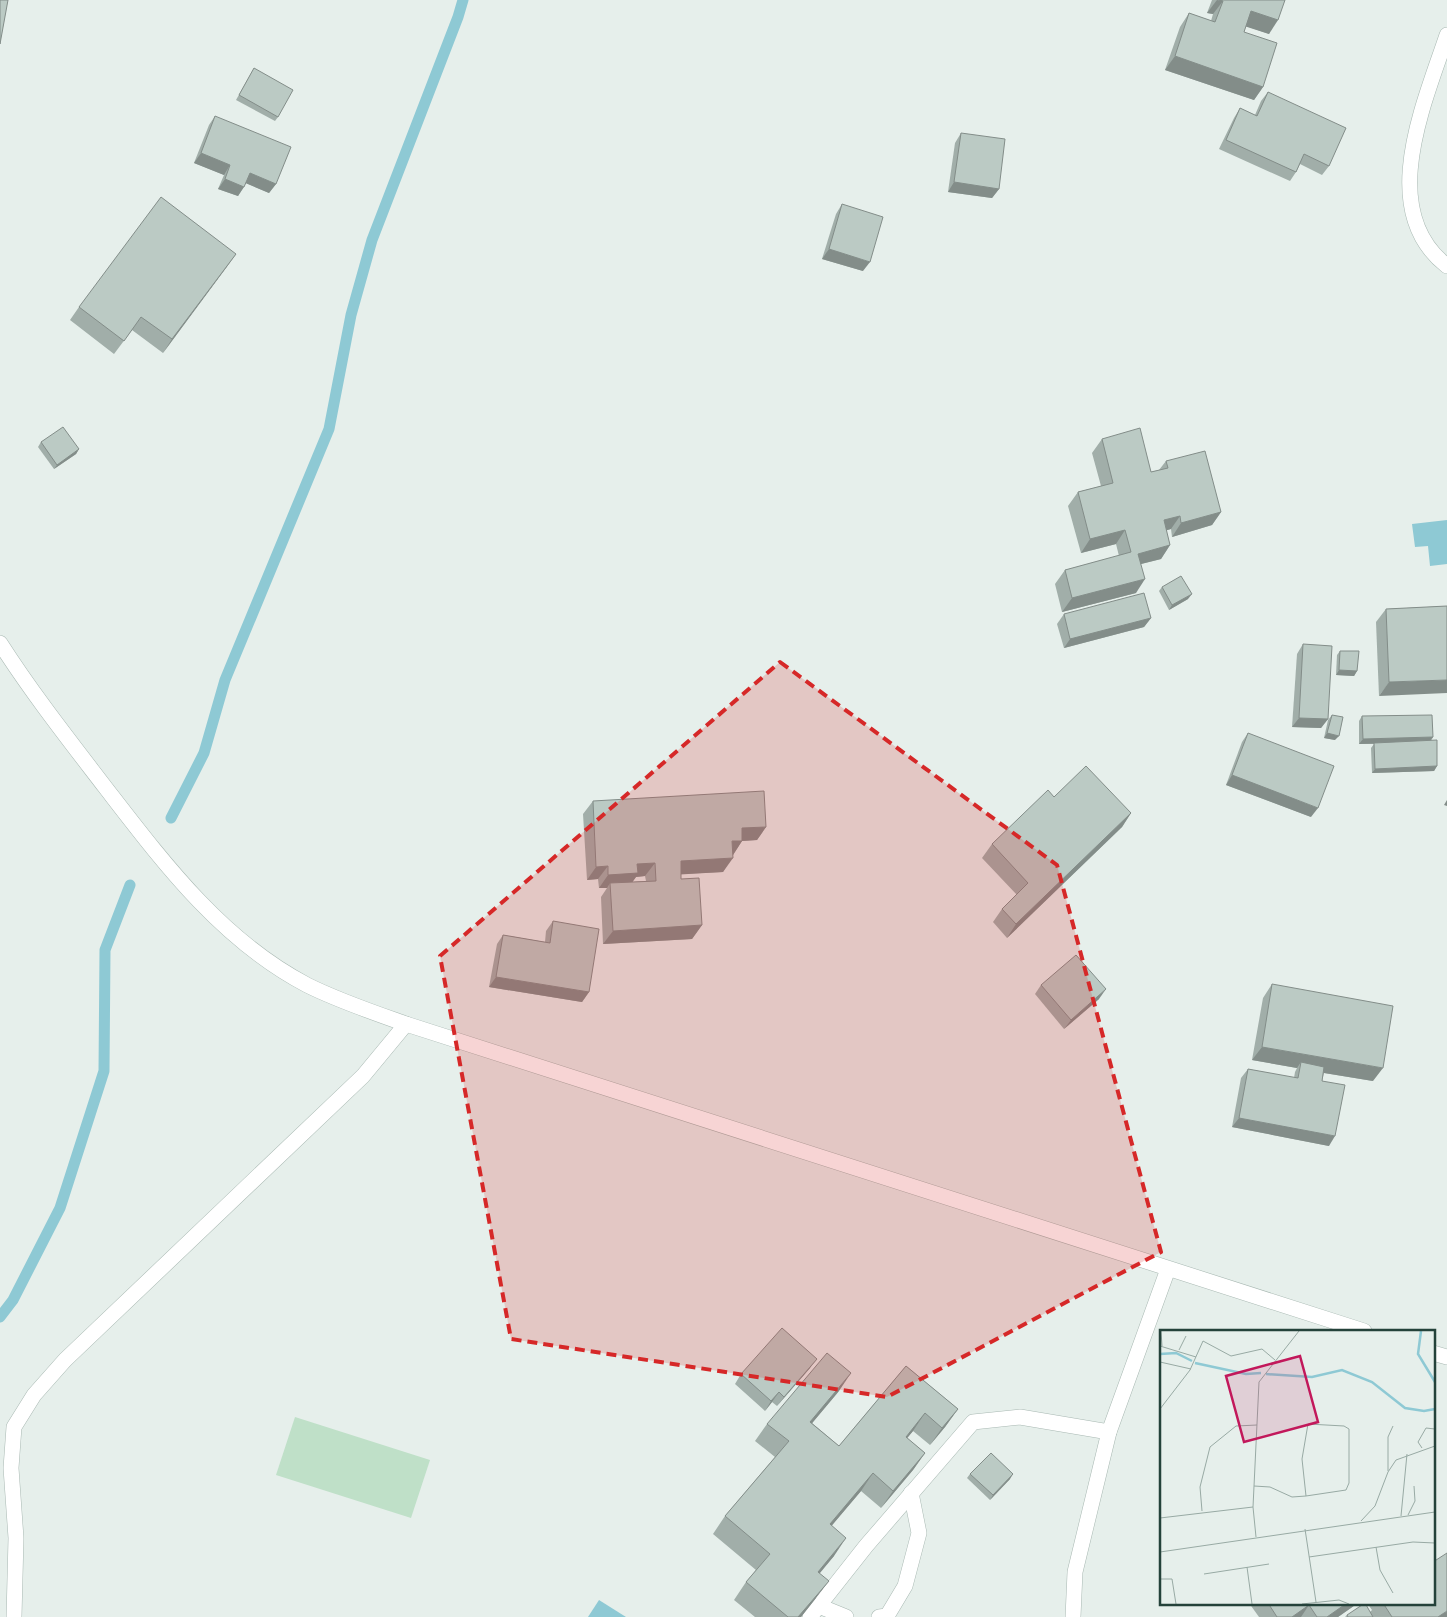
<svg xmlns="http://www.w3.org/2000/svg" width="1447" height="1617" viewBox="0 0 1447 1617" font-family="'Source Sans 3',sans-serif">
	<rect width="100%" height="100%" fill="#e6efeb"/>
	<polygon fill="#bfe0c8" points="295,1417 430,1460 411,1518 276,1475"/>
	<g fill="#8ec9d4">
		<polygon points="1447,520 1447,564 1430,566 1428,546 1415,547 1412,524"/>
		<polygon points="599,1600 626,1617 588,1617"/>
	</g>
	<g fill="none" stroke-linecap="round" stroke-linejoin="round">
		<g stroke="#8ec9d4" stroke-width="11">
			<polyline points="171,818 204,753 225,680 329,429 351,315 372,240 458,17 463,0"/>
			<polyline points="0,1317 13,1300 60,1208 104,1071 105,950 130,885"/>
		</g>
		<g stroke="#a8b8b2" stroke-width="16">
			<g id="minor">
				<path d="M1447 35C1424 104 1376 211 1447 266"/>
				<path d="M0 643C32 693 69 740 105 787 163 862 221 940 307 985 339 1001 372 1012 406 1024L1364 1331"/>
				<polyline points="1433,1353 1447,1357"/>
				<polyline points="819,1606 846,1617"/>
				<polyline points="14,1617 16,1538 11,1468 14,1427 34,1395 65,1360 363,1076 406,1024"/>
				<polyline points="810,1617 866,1546 973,1422 1020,1417 1109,1432"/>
				<polyline points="879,1617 887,1616 905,1586 919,1533 911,1493"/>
				<polyline points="1073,1617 1075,1572 1109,1432 1168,1269"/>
			</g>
		</g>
		<use href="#minor" stroke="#fff" stroke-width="15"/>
	</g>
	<g fill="#a1aea9" fill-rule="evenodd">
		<polygon points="1212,0 1285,0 1269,34 1246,26 1244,32 1263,87 1254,100 1165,70 1180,27 1189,13 1211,21 1213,14 1207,13"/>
		<polygon points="254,68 278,117 275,121 236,100"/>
		<polygon points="1268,92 1329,166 1322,175 1300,164 1296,172 1290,181 1219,149 1234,118 1240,108 1255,115 1261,101"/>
		<polygon points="215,116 276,184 269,193 246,183 238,196 218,189 224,175 194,163 209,125"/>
		<polygon points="961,133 999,189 992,198 948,192 955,143"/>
		<polygon points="842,204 863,271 822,259 836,214"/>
		<polygon points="236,254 163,353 132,330 114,354 70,320 79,307"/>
		<polygon points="1102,439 1151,472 1159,470 1166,461 1221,512 1212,525 1172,537 1171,529 1166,530 1170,545 1161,559 1141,564 1136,593 1062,612 1055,584 1065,570 1119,556 1116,544 1081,553 1068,506 1078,492 1101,486 1092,453"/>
		<polygon points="41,442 79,449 76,454 54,469 38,447"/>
		<polygon points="1162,587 1188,599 1169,610 1159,591"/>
		<polygon points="1447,606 1379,696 1376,622 1386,609"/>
		<polygon points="1064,614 1151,618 1144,627 1064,648 1057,624"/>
		<polygon points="1303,644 1328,719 1321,728 1292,727 1297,654"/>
		<polygon points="1340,651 1357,671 1354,676 1336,675 1337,655"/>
		<polygon points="1332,715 1335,740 1324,738 1328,720"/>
		<polygon points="1362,716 1433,737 1431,741 1437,766 1434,771 1372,773 1371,748 1374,744 1359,744 1359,721"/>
		<polygon points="1248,733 1311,817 1226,785 1242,742"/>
		<polygon points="1054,797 1131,813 1122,827 1007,938 993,922 1002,909 1017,895 982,858 992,844"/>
		<path d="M593 801 766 827 757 840 742 841 733 855 723 872 681 874V879L702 925 692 939 603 944 601 897 607 888H599L598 879 587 880 583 814ZM645 876 646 881 632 882 636 877Z"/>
		<polygon points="553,921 589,992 582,1002 489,987 497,944 503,935 545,942 546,931"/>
		<polygon points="1272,984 1373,1081 1324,1073 1322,1081 1329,1146 1232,1127 1241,1078 1248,1069 1294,1078 1295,1072 1297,1068 1252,1060 1263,998"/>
		<polygon points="1041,985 1099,999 1064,1029 1035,994"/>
		<polygon points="906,1366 958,1409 945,1427 930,1445 913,1431 907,1438 925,1453 913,1470 881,1508 861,1491 831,1526 834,1556 819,1573 816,1598 801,1617 755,1617 734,1600 746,1582 756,1570 713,1534 725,1516 775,1457 755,1441 767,1424 839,1391 812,1423 839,1446"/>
		<polygon points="810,1368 777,1406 772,1402 765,1411 735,1384 741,1374"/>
		<polygon points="970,1474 1010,1479 990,1500 967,1478"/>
		<polygon points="1249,1603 1358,1603 1338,1617 1259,1617"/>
		<polygon points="1367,1603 1433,1603 1447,1617 1345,1617 1347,1615 1370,1612 1372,1610"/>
	</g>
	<g fill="#838d89">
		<polygon points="1217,0 1223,1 1213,14 1207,13"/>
		<polygon points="1251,11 1278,20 1269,34 1241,25"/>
		<polygon points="1175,56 1263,87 1254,100 1165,70"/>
		<polygon points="201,153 230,165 224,175 194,163"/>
		<polygon points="250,173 276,184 269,193 243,182"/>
		<polygon points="225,179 244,187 238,196 218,189"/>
		<polygon points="954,182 999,189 992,198 948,192"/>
		<polygon points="829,249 870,262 863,271 822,259"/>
		<polygon points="236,254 226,268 163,353 172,339"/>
		<polygon points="79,449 76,454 54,469 57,465"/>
		<polygon points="1221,512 1212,525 1172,537 1181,523"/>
		<polygon points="1180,516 1171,529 1154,534 1164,520"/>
		<polygon points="1125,530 1116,544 1081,553 1090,539"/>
		<polygon points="1170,545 1161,559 1129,567 1138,554"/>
		<polygon points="1145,579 1136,593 1062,612 1072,598"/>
		<polygon points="1192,594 1188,599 1169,610 1172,605"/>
		<polygon points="1151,618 1144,627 1064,648 1070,639"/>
		<polygon points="1339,670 1357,671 1354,676 1336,675"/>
		<polygon points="1447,680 1447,693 1379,696 1389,682"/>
		<polygon points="1299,718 1328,719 1321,728 1292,727"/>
		<polygon points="1327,733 1339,736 1335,740 1324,738"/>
		<polygon points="1433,737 1429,742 1359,744 1363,739"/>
		<polygon points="1437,766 1434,771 1372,773 1375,769"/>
		<polygon points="1232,775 1318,808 1311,817 1226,785"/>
		<polygon points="1447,800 1447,806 1444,805"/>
		<polygon points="1131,813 1122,827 1007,938 1016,924"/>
		<polygon points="766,827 757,840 742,841 733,855 723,855 742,828"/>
		<polygon points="733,858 723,872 671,875 681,861"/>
		<polygon points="655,863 645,876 636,877 629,887 610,883 607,888 599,888 608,875 637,864"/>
		<polygon points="608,866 598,879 587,880 596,867"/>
		<polygon points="702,925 692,939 603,944 613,931"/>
		<polygon points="496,977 589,992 582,1002 489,987"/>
		<polygon points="1106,989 1099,999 1064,1029 1071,1020"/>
		<polygon points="1262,1047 1383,1068 1373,1081 1300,1069 1301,1062 1297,1068 1252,1060"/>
		<polygon points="1239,1118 1335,1136 1329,1146 1232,1127"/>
		<polygon points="817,1359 810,1368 777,1406 784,1397"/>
		<polygon points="851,1373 839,1391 798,1440 810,1422"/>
		<polygon points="779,1392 772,1402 765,1411 771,1401"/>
		<polygon points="958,1409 945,1427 930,1445 942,1428"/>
		<polygon points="925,1413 913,1431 894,1454 906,1437"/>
		<polygon points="925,1453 913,1470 881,1508 893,1491"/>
		<polygon points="873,1473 861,1491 818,1542 830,1524"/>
		<polygon points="1013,1474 1010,1479 990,1500 993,1495"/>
		<polygon points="846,1538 834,1556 806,1590 818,1572"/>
		<polygon points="829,1581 816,1598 801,1617 798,1617"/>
		<polygon points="1347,1603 1358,1603 1338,1617 1327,1617"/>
		<polygon points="1309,1605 1301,1617 1292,1617"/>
		<polygon points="1447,1611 1447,1617 1438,1617"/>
	</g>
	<g fill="#bbcac4" stroke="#838d89">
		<polygon points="0,0 8,0 0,44"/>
		<polygon points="1219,0 1285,0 1278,20 1251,11 1244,32 1277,43 1263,87 1175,56 1189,13 1215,22 1223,1"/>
		<polygon points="254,68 293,90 278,117 239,95"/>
		<polygon points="1268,92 1346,128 1329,166 1304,154 1296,172 1226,140 1240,108 1257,116"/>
		<polygon points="215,116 291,147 276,184 250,173 244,187 225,179 230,165 201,153"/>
		<polygon points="961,133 1005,139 999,189 954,182"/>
		<polygon points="161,197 236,254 172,339 141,317 124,341 79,307"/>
		<polygon points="842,204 883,217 870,262 829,249"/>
		<polygon points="63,427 79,449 57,465 41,442"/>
		<polygon points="1140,428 1151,472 1168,468 1166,461 1205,451 1221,512 1181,523 1180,516 1164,520 1170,545 1138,554 1145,579 1072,598 1065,570 1131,552 1125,530 1090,539 1078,492 1113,483 1102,439"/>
		<polygon points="1181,576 1192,594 1172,605 1162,587"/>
		<polygon points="1144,593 1151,618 1070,639 1064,614"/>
		<polygon points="1447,606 1447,680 1389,682 1386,609"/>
		<polygon points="1303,644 1332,646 1328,719 1299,718"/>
		<polygon points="1340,651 1359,651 1357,671 1339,670"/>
		<polygon points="1332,715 1343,717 1339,736 1327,733"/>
		<polygon points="1432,715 1433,737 1363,739 1362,716"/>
		<polygon points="1248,733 1334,766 1318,808 1232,775"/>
		<polygon points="1437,740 1437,766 1375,769 1374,743"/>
		<polygon points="1086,766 1131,813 1016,924 1002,909 1028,883 992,844 1048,790 1054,797"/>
		<polygon points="764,791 766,827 742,828 742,841 732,841 733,858 681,861 681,879 699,878 702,925 613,931 610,883 656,881 655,863 637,864 638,873 608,875 608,866 596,867 593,801"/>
		<polygon points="553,921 599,929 589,992 496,977 503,935 550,943"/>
		<polygon points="1076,955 1106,989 1071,1020 1041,985"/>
		<polygon points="1272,984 1393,1006 1383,1068 1262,1047"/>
		<polygon points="1301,1062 1324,1067 1322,1081 1345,1085 1335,1136 1239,1118 1248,1069 1298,1078"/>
		<polygon points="782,1328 817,1359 784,1397 779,1392 771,1401 741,1374"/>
		<polygon points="827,1353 851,1373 810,1422 839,1446 906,1366 958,1409 942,1428 925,1413 906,1437 925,1453 893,1491 873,1473 830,1524 846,1538 818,1572 829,1581 798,1617 788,1617 746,1582 770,1554 725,1516 789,1441 767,1424"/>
		<polygon points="991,1453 1013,1474 993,1495 970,1474"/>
		<polygon points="1447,1553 1447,1611 1438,1617 1392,1617 1383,1603 1433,1603 1433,1562"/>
		<polygon points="1268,1603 1347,1603 1327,1617 1317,1617 1309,1605 1292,1617 1277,1617"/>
		<polygon points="1365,1603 1373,1617 1348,1617 1347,1615"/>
	</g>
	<path fill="#d62828" fill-opacity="0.2" stroke="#d62828" stroke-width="4" stroke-dasharray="10 6" stroke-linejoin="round" d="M780 662 1057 865 1161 1252 887 1397 511 1339 440 956Z"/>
	<g transform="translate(1160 1330)">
		<rect width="275" height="275" fill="#e6efeb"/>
		<path fill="none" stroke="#8ec9d4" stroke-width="2.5" d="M261 1 258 24 275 52M0 24 16 23 32 31M35 33 86 44 101 43M106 44 152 47 182 40 212 52 245 78 264 81 275 79"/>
		<path fill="none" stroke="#98aaa4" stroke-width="1" d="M1 1 2 16M0 16 36 27M19 20 26 6M0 32 31 39M0 79 30 40 43 11 71 26 102 19 115 30M148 94 184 96 189 99V153L186 160 146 166 142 129ZM262 118 258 112 266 98 275 99M228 141V107L233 96M94 156 110 157 132 167 146 166M42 181 40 157 50 117 76 96 97 95M248 185 255 171 254 156M241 186 247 124M0 188 93 177M201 191 215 176 228 142 236 130 275 116M145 199 156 272M96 207 93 177 99 52 139 1M216 217 220 240 233 263M0 222 275 182M149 227 253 212 275 213M87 237 92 274M44 244 109 234M0 249H12L16 274M142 274 179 270 189 274"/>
		<path fill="#c2185b" fill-opacity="0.15" stroke="#c2185b" stroke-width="2.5" d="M140 26 158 92 84 112 66 46Z"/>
		<rect width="275" height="275" fill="none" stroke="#24423a" stroke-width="2.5"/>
	</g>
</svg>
